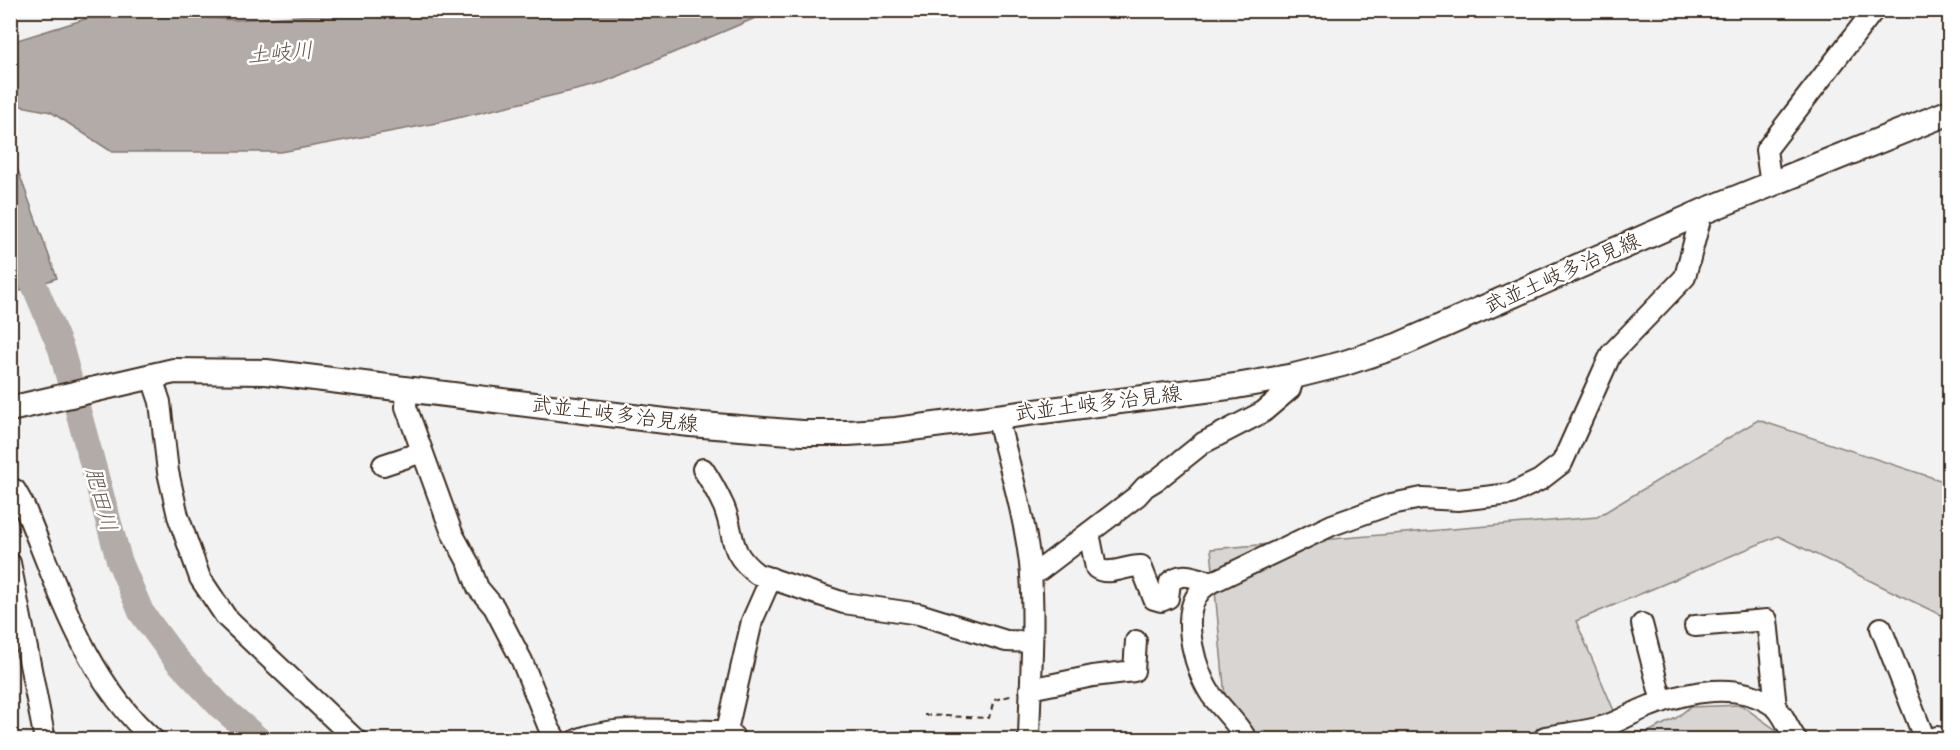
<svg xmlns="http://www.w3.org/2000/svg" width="1960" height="750" viewBox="0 0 1960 750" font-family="Pangolin,'Klee One',sans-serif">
	<rect width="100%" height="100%" fill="#f3f2f2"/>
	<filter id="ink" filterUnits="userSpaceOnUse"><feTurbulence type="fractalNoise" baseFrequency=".0167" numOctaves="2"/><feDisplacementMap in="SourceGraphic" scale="12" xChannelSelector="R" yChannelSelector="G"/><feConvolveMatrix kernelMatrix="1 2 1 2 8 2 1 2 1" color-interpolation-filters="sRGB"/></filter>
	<g filter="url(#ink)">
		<polygon fill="#d8d5d2" stroke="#8a8078" stroke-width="1.5" points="1758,420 1949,483 1949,619 1778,536 1576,621 1623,732 1648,732 1676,718 1690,707 1741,705 1776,730 1776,739 1229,739 1211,549 1597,517"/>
		<g fill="#b2aba7" stroke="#827770" stroke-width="1.5">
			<polygon points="111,11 135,11 235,20 396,10 772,11 597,85 432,124 281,152 112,152 51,112 11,104 11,42"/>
			<polygon points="11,151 57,278 20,291 11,263"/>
		</g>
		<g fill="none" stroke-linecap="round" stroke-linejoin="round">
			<polyline stroke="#b2aba7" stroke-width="26" points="10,219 20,251 61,349 119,560 141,612 175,658 221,707 259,740"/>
			<g stroke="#3b2a1e" stroke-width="24">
				<g id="minor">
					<polyline points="1771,185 1766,150 1874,10"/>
					<polyline points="155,387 160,402 168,472 178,516 200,578 226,617 356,740"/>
					<polyline points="407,388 406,407 452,533 469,564 478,588 494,607 522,661 549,728 556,740"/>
					<path d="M997 416C1009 465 1027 524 1031 574 1035 628 1030 685 1029 740"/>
					<polyline points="383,465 422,452"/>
					<path d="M703 469C711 481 718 494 724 507 736 537 727 551 757 574L844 603 919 614 1006 641 1032 642"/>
					<path d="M10 488 15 490 24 506C58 587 85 679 154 740"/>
					<path d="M1089 533 1096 568C1108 577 1127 565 1141 566L1154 599 1161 601 1168 598 1170 582C1188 566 1200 586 1217 580L1332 525 1391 504 1422 498 1458 500 1511 494 1540 480 1562 463 1611 354 1685 277 1702 212"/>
					<polyline points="10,563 45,740"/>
					<polyline points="1031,574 1040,570 1137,496 1145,487 1158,479 1203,443 1263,412 1290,389 1294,376"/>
					<path d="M1212 582C1207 585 1201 589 1198 594 1180 618 1196 674 1212 696 1224 711 1237 723 1247 740"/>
					<polyline points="1642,624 1662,702"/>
					<polyline points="1695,626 1767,620 1776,707"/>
					<polyline points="1881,628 1925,740"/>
					<polyline points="1030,689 1093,676 1134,671 1136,641"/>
					<polyline points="724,731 728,726 752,621 771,578"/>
					<path d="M577 740C616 723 681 732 724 731L733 736V740"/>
					<path d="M1543 740 1545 737C1565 733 1589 732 1608 725 1622 720 1636 711 1650 706 1688 691 1738 681 1774 706 1784 713 1788 730 1797 740"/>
					<polyline points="1927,740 1937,737 1946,740"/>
				</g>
			</g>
			<g stroke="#3b2a1e" stroke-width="28">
				<polyline id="major" points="10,409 174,371 266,372 690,424 802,433 848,433 896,430 1236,386 1294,376 1342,364 1397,346 1702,212 1950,112"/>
			</g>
			<polyline stroke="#3b2a1e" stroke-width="2" stroke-dasharray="6 4.5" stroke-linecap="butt" points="924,715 989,718 994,700 1014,695"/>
			<use href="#minor" stroke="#fff" stroke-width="20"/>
			<use href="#major" stroke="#fff" stroke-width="24"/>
		</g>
	</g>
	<g text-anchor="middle" stroke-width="5" stroke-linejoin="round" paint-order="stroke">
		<g font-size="21" fill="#3b2a1e" stroke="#fff">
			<text transform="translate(1562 273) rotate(-24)" y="7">武並土岐多治見線</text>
			<text transform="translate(1098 403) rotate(-7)" y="7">武並土岐多治見線</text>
			<text transform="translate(615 414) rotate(7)" y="7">武並土岐多治見線</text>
		</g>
		<g font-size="22" font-style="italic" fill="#65574e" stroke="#fff">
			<text transform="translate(280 52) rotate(-5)" y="8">土岐川</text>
			<text transform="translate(102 499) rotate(75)" y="8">肥田川</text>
		</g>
	</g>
	<rect width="1960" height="750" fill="none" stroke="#fff" stroke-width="36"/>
	<rect x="18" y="18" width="1924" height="714" fill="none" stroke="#3b2a1e" stroke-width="2" filter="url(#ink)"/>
</svg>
